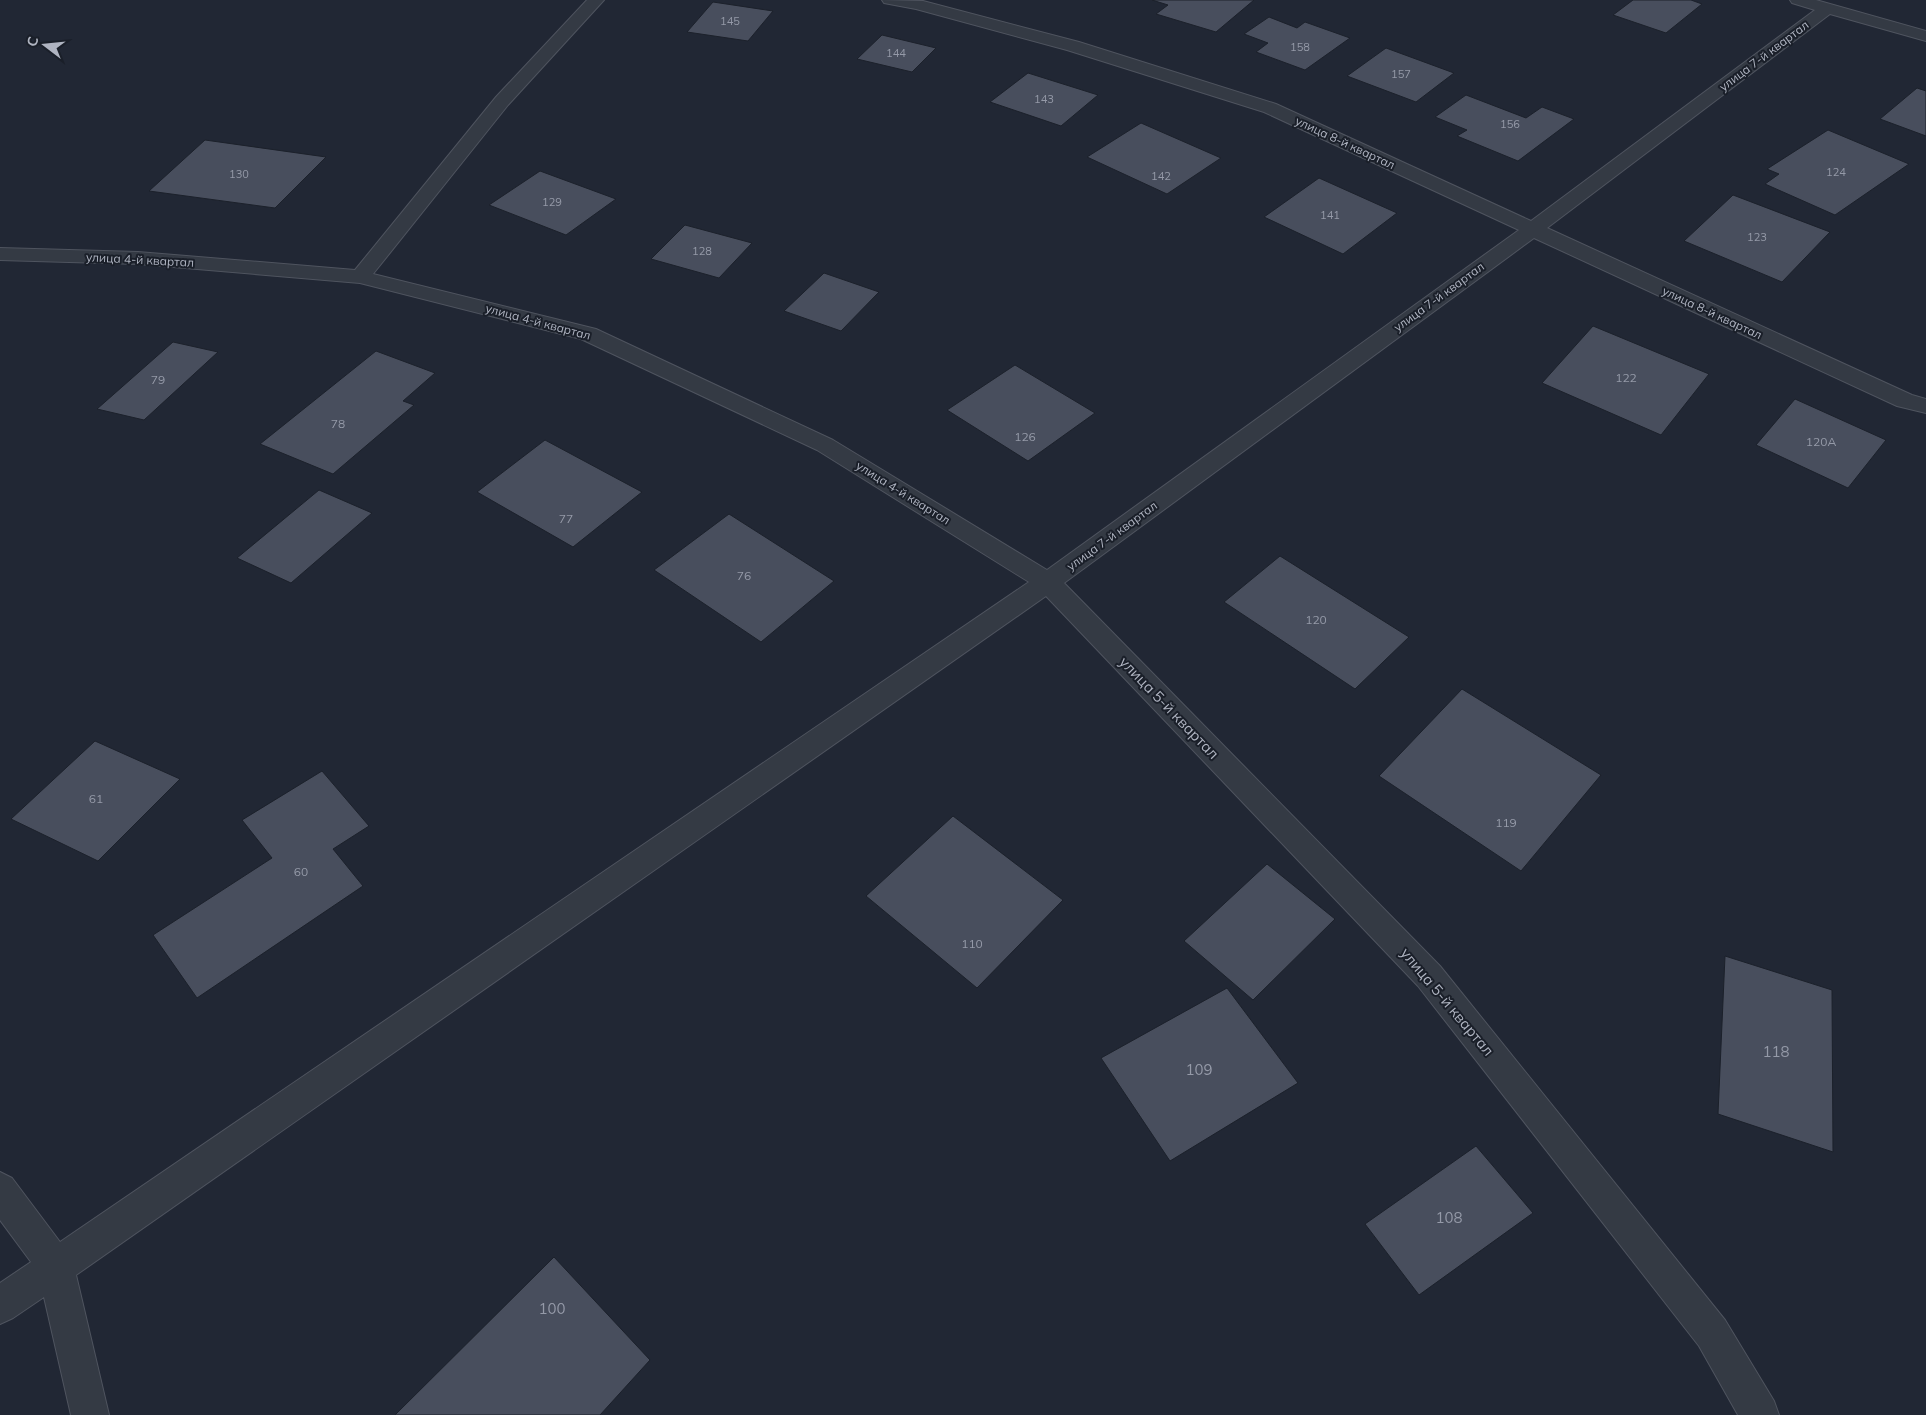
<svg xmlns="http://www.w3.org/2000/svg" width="1926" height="1415" viewBox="0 0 1926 1415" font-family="Mulish,sans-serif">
	<rect width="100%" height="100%" fill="#212734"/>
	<g fill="#484e5d" stroke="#1c212b">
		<polygon points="1152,0 1254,0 1216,32 1156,14 1168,5"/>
		<polygon points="1633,0 1691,0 1702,4 1666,33 1613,15"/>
		<polygon points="713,2 773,11 748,41 687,32"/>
		<polygon points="1269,17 1297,28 1305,22 1350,38 1305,70 1256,52 1268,43 1244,34"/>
		<polygon points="882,35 936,48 912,72 857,59"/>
		<polygon points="1386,48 1454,73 1416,102 1347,76"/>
		<polygon points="1028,73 1098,95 1061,126 990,102"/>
		<polygon points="1917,88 1926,91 1926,136 1880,119"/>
		<polygon points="1466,95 1526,118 1542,107 1574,119 1518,161 1457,136 1467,130 1435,117"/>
		<polygon points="1141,123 1221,158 1167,194 1087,157"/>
		<polygon points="1828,130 1909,164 1835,215 1765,184 1779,174 1767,169"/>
		<polygon points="205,140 326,157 275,208 149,191"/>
		<polygon points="540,171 616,199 566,235 489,205"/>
		<polygon points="1319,178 1397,213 1343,254 1264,217"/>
		<polygon points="1733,195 1830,232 1782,282 1684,241"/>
		<polygon points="685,225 752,243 719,278 651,259"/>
		<polygon points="824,273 879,292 841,331 784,311"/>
		<polygon points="1593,326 1709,374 1661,435 1542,383"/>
		<polygon points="173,342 218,352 144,420 97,409"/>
		<polygon points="376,351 435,373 403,401 414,405 333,474 260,444"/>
		<polygon points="1015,365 1095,413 1028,461 947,410"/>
		<polygon points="1795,399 1886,440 1848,488 1756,445"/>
		<polygon points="545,440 642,492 573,547 477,492"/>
		<polygon points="319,490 372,513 291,583 237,558"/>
		<polygon points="729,514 834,581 761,642 654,570"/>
		<polygon points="1280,556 1409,637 1355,689 1224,602"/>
		<polygon points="1462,689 1601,775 1521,871 1379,776"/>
		<polygon points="95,741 180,779 98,861 11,819"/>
		<polygon points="322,771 369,826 333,849 363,886 197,998 153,935 272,858 242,820"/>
		<polygon points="953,816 1063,900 977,988 866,896"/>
		<polygon points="1267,864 1335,919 1253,1000 1184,941"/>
		<polygon points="1725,956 1832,990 1833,1152 1718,1114"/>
		<polygon points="1227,988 1298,1083 1170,1161 1101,1058"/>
		<polygon points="1476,1146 1533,1213 1419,1295 1365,1224"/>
		<polygon points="554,1257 650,1360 600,1415 395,1415"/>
	</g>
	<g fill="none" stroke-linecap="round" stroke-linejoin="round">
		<g stroke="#4f545f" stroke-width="2">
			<polygon id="minor" points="587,0 604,0 508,105 373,274 596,329 833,440 1047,570 1519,230 1264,112 1067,50 916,9 884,3 882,0 923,1 1079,42 1276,104 1531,221 1815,10 1792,3 1790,0 1816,0 1926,31 1926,41 1830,14 1547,228 1912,395 1926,399 1926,413 1897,406 1534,238 1064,583 1440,966 1725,1320 1774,1401 1779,1415 1738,1415 1699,1346 1418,986 1046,596 76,1275 109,1415 71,1415 44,1297 13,1318 0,1324 0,1283 31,1262 0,1220 0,1172 12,1178 60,1242 1029,582 817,450 581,339 360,283 138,264 0,260 0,248 138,252 355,270 496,97"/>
		</g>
		<use href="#minor" fill="#343a44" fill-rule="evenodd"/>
	</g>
	<g text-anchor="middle" stroke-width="4" stroke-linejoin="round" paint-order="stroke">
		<g font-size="11" fill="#959aa8">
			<text x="730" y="25">145</text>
			<text x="1300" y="51">158</text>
			<text x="896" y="57">144</text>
			<text x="1401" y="78">157</text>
			<text x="1044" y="103">143</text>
			<text x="1510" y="128">156</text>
			<text x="1836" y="176">124</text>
			<text x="239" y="178">130</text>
			<text x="1161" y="180">142</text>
			<text x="552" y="206">129</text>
			<text x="1330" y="219">141</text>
			<text x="1757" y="241">123</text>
			<text x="702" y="255">128</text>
		</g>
		<g font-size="12" fill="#afb4c1" stroke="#1a1f29">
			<text transform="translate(1764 56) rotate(-37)" y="4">улица 7-й квартал</text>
			<text transform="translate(1345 143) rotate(25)" y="4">улица 8-й квартал</text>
			<text transform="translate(140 260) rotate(3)" y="4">улица 4-й квартал</text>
			<text transform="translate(1439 297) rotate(-36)" y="4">улица 7-й квартал</text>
			<text transform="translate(1712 313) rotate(25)" y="4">улица 8-й квартал</text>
			<text transform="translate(538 322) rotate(15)" y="4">улица 4-й квартал</text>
			<text transform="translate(903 493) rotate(32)" y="4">улица 4-й квартал</text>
			<text transform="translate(1112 536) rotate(-36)" y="4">улица 7-й квартал</text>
		</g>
		<g font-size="12" fill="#959aa8">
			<text x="1626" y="382">122</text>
			<text x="158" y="384">79</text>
			<text x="338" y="428">78</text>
			<text x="1025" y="441">126</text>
			<text x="1821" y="446">120А</text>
			<text x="566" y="523">77</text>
			<text x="744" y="580">76</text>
			<text x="1316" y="624">120</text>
			<text x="96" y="803">61</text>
			<text x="1506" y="827">119</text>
			<text x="301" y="876">60</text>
			<text x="972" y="948">110</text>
		</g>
		<g font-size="15" fill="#afb4c1" stroke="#1a1f29">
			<text transform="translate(1169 708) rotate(46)" y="5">улица 5-й квартал</text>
			<text transform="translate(1447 1002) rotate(50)" y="5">улица 5-й квартал</text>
		</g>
		<g font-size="15" fill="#959aa8">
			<text x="1776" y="1057">118</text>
			<text x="1199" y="1075">109</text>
			<text x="1449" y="1223">108</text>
			<text x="552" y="1314">100</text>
		</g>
	</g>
	<g transform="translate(45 45) rotate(286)" stroke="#1a1f29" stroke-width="4" paint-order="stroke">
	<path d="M0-4L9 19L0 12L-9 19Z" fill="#afb4c1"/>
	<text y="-8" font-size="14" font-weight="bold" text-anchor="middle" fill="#afb4c1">С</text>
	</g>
</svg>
